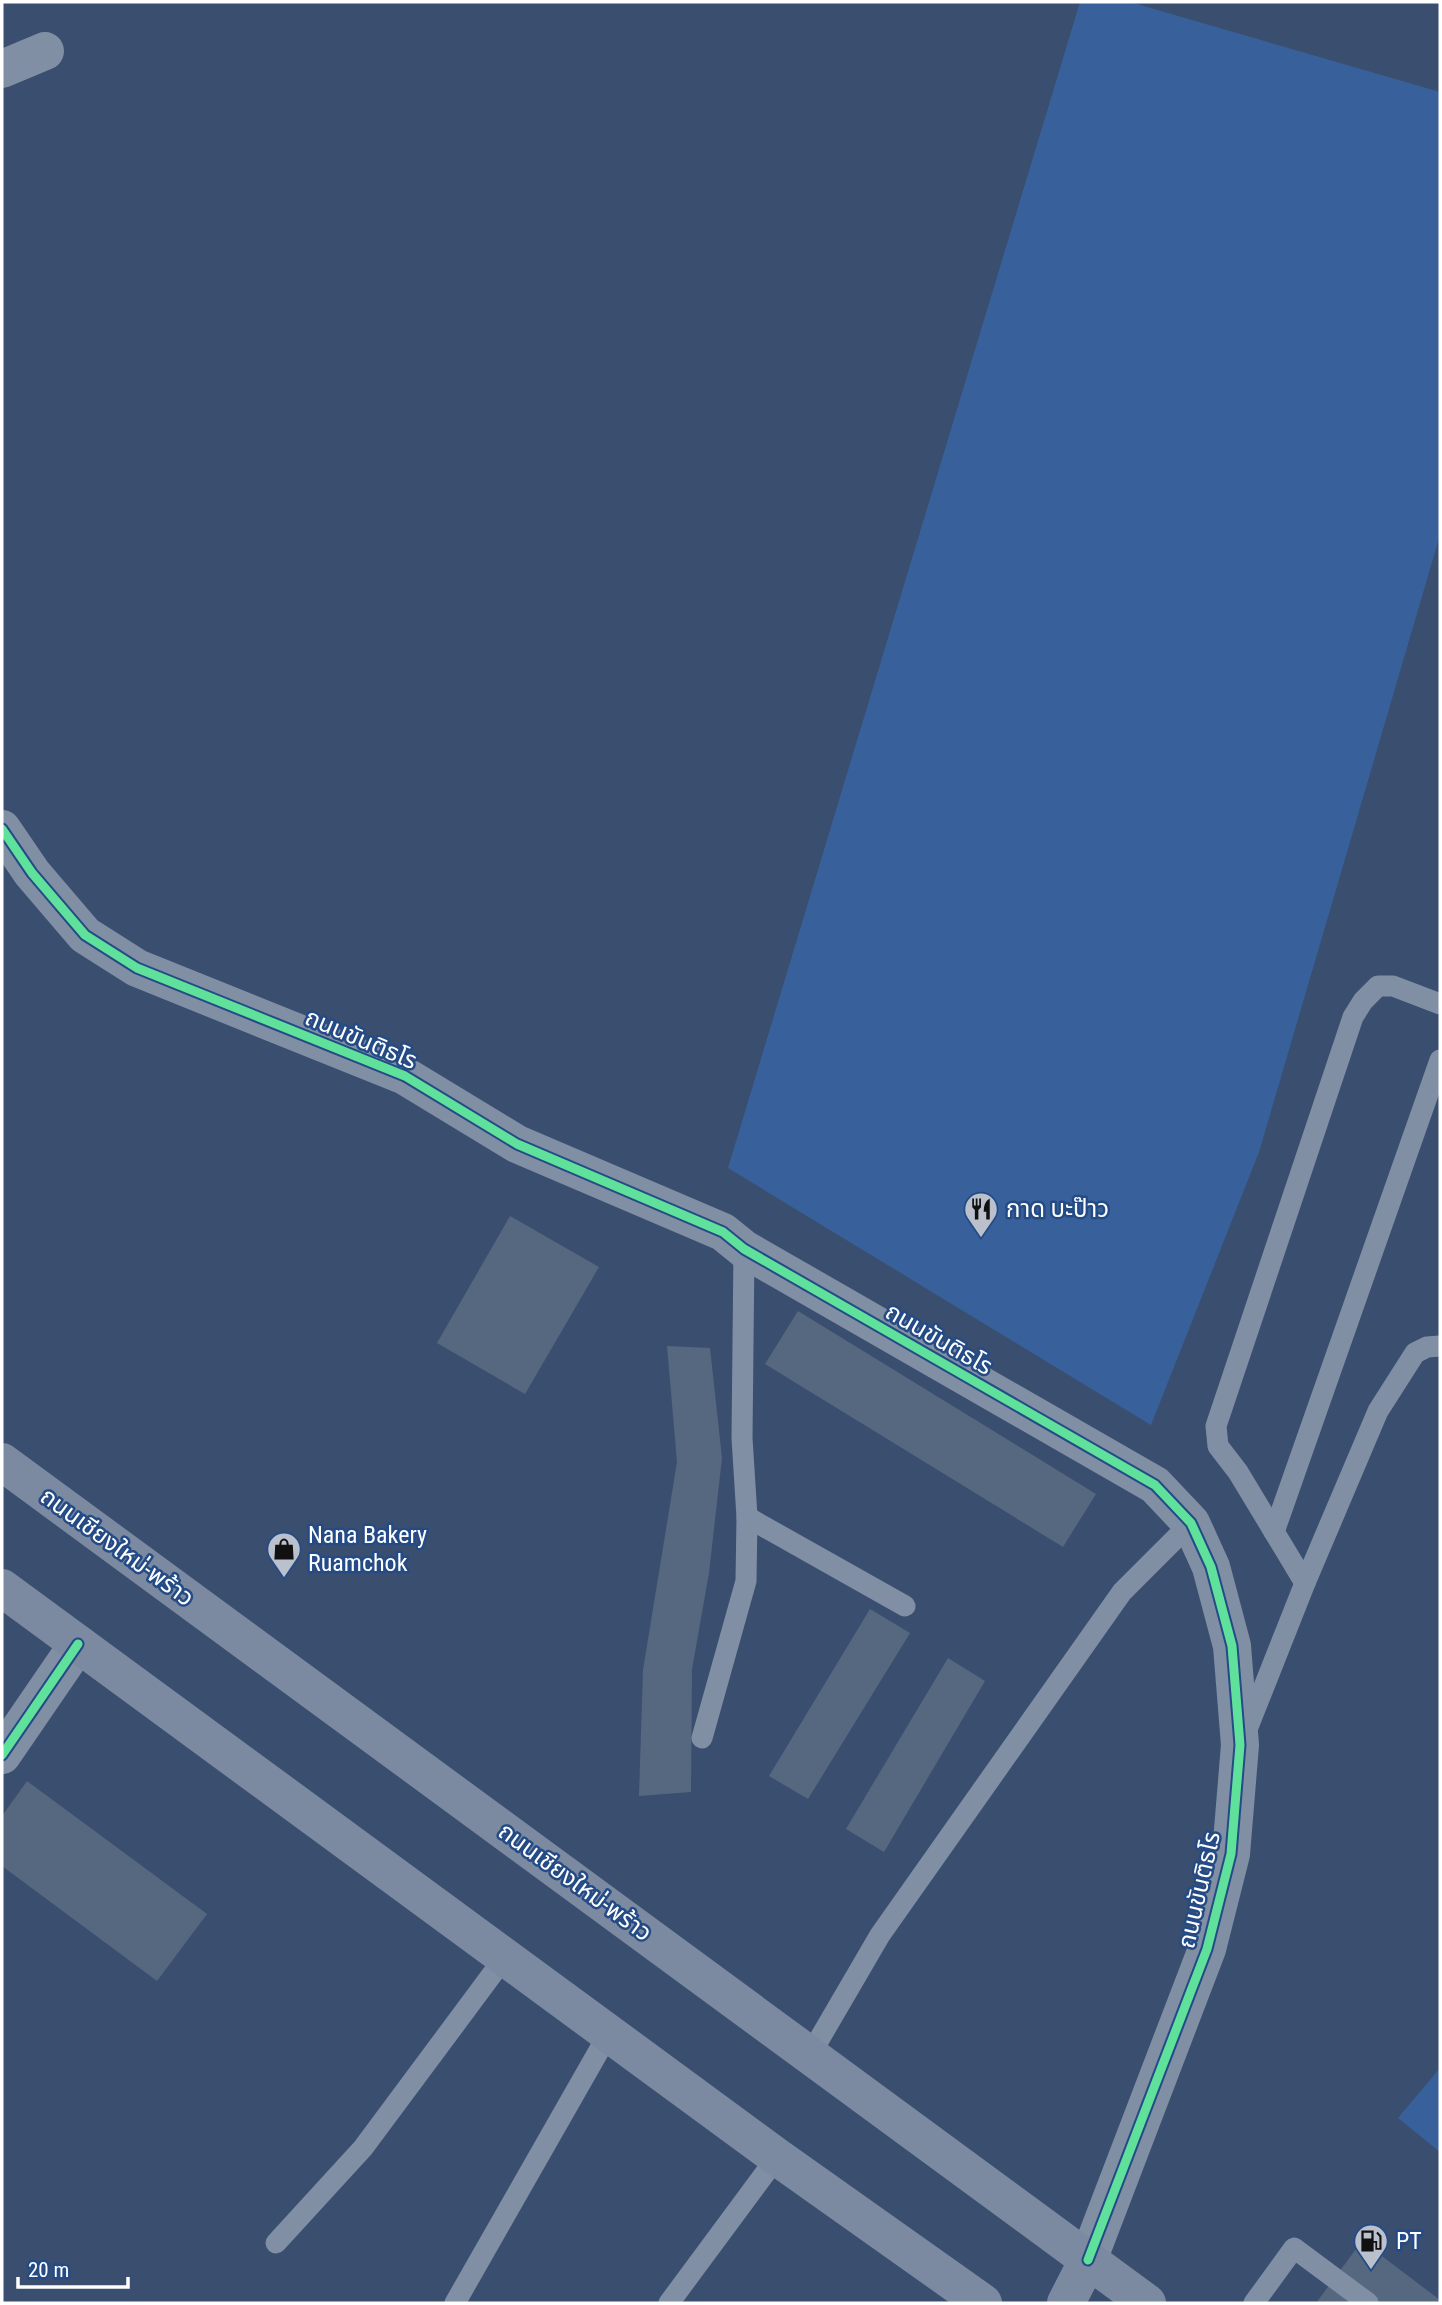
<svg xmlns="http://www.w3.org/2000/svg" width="1442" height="2305" viewBox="0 0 1442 2305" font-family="'Roboto Condensed','Noto Sans Thai',sans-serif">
	<rect width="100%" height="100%" fill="#3a4f6f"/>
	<g fill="#38619b">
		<polygon points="1080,2 1130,2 1440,92 1440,535 1259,1152 1151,1425 728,1168"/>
		<polygon points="1440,2068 1440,2152 1398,2118"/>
	</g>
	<g fill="#566780">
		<polygon points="510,1216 599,1267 525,1394 437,1343"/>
		<polygon points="798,1311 1096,1494 1063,1547 765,1364"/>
		<polygon points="667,1346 710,1348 722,1458 709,1573 692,1669 691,1792 639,1796 643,1670 677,1462"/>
		<polygon points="870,1609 910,1633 808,1799 769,1776"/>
		<polygon points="948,1658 985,1681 884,1852 846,1829"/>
		<polygon points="27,1781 207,1914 157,1981 2,1866 2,1816"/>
		<polygon points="1362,2241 1440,2300 1440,2303 1316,2303"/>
	</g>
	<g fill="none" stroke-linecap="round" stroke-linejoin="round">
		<g stroke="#818fa5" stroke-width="21">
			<polyline points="747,1517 905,1606"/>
			<polyline points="1274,1532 1440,1060"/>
			<polyline points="1305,1583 1238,1472 1218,1446 1216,1426 1353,1017 1363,1001 1378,986 1393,986 1440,1004"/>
			<polyline points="1246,1732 1305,1583 1378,1411 1415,1353 1427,1347 1440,1346"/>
			<polyline points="702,1738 746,1581 747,1517 742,1438 744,1249"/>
			<polyline points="810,2055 880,1935 1122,1592 1191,1523"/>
			<polyline points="276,2243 363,2148 505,1957"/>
			<polyline points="455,2303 609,2033"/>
			<polyline points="669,2303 777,2157"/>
			<polyline points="1254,2303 1294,2248 1368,2303"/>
		</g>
		<g stroke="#818fa5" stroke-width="38">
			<polyline points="2,69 45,51"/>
			<polyline points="2,829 32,873 85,935 137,968 405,1076 517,1144 723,1232 744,1249 1155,1485 1191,1523 1211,1567 1232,1646 1240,1745 1231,1854 1207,1949 1088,2260"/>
			<polyline points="2,1755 78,1644"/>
		</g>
		<g stroke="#7b8aa1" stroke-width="38">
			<polyline points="2,1462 1147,2303"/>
			<polyline points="2,1588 777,2157 983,2303"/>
			<polyline points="1066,2303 1088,2260"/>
		</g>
		<g stroke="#244b85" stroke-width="13">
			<g id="cycleway">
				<polyline points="2,829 32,873 85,935 137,968 405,1076 517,1144 723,1232 744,1249 1155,1485 1191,1523 1211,1567 1232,1646 1240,1745 1231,1854 1207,1949 1088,2260"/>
				<polyline points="2,1755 78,1644"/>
			</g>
		</g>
		<use href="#cycleway" stroke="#60e19b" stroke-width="9"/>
	</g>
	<defs>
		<g id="restaurant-pin" transform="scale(1.75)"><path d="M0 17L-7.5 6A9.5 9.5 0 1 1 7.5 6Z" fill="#bac1cd" stroke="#244b85"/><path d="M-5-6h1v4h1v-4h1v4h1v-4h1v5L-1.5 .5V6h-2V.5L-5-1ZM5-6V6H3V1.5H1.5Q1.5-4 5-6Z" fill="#111"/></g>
		<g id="shop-pin" transform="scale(1.75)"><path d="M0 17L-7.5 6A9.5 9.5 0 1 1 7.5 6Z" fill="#bac1cd" stroke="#244b85"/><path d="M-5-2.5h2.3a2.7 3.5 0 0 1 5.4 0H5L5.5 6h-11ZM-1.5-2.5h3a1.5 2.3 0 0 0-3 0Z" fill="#111"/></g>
		<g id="fuel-pin" transform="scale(1.75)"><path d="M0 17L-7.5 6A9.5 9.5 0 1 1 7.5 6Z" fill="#bac1cd" stroke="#244b85"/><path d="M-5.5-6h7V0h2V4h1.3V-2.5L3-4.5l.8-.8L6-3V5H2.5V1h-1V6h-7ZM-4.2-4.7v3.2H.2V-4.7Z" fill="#111"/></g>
	</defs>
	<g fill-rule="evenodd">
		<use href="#restaurant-pin" x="981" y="1209"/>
		<use href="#shop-pin" x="284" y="1549"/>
		<use href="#fuel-pin" x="1371" y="2241"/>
	</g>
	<g text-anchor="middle" stroke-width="5" stroke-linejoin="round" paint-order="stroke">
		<g font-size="24" fill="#fff" stroke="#244b85">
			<text transform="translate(361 1039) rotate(23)" y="8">ถนนขันติธโร</text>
			<text transform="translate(939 1339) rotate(30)" y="8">ถนนขันติธโร</text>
			<text transform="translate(117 1547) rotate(36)" y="8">ถนนเชียงใหม่-พร้าว</text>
			<text transform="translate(575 1882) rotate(36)" y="8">ถนนเชียงใหม่-พร้าว</text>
			<text transform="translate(1199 1890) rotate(-77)" y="8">ถนนขันติธโร</text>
		</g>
		<g font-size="24" fill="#fff" stroke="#244b85" text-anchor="start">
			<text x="1006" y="1217">กาด บะป๊าว</text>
			<text x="308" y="1543">Nana Bakery<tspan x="308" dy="28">Ruamchok</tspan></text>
			<text x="1396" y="2249">PT</text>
		</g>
	</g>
	<rect width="1442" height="2305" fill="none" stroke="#ffffff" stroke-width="7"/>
	<path d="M18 2277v10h110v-10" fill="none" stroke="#ffffff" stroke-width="3.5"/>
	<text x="28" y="2277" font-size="21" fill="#ffffff" stroke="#244b85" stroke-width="5" paint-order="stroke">20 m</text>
</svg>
